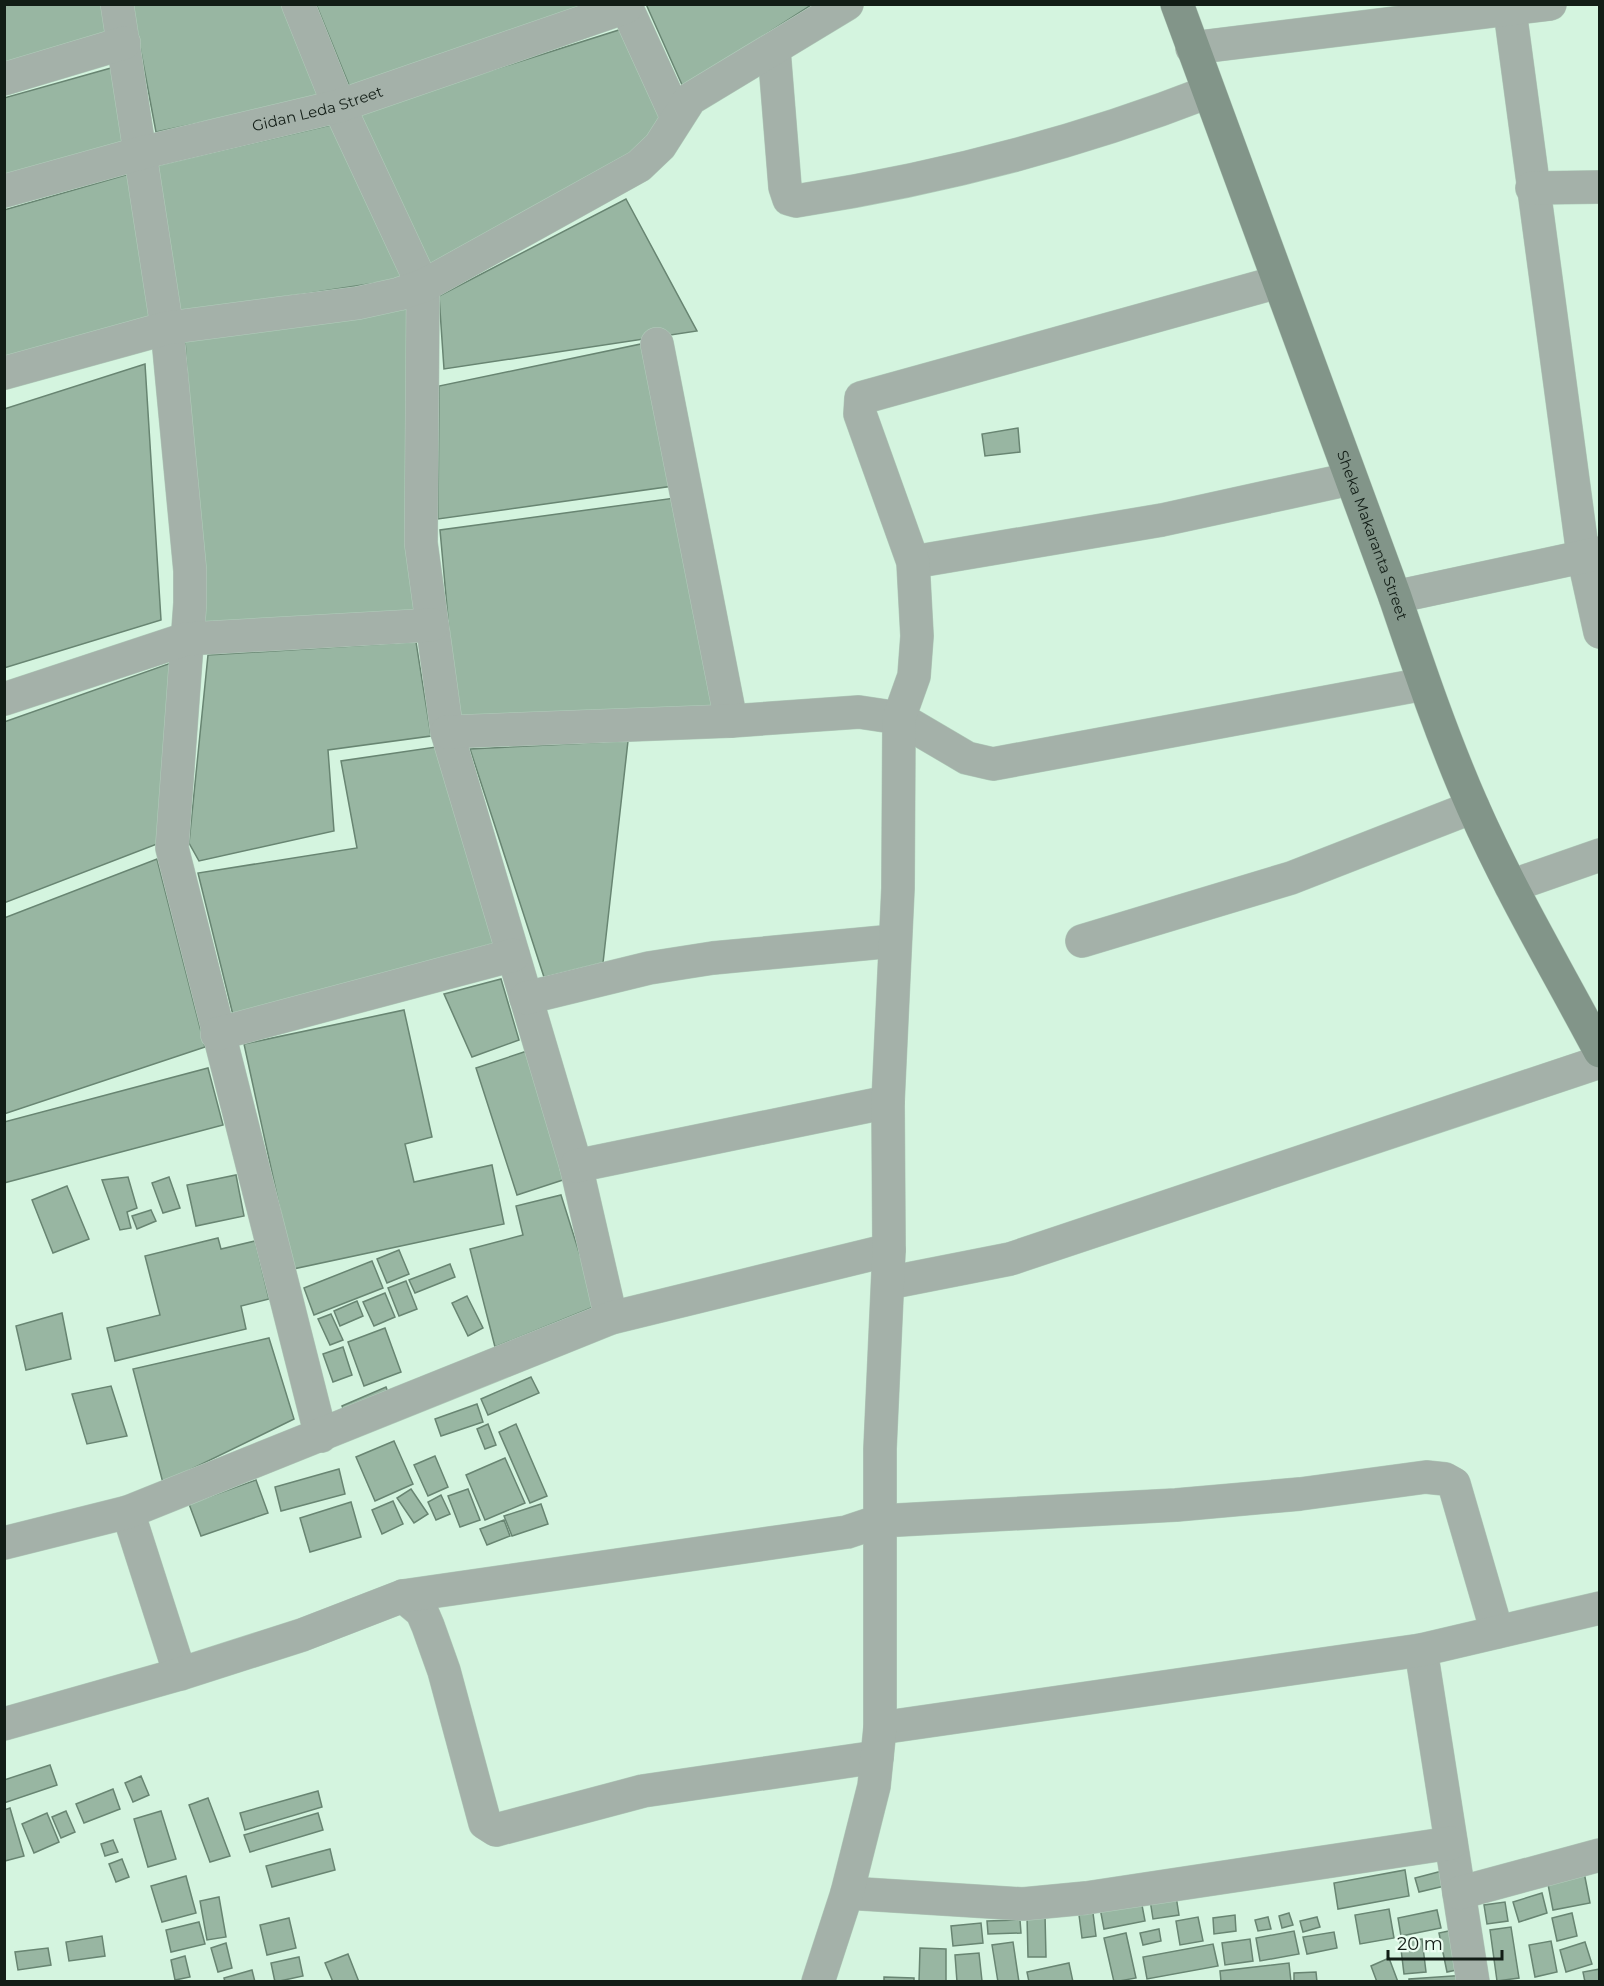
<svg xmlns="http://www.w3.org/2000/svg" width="1604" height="1986" viewBox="0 0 1604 1986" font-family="Montserrat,sans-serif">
	<rect width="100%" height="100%" fill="#d4f4df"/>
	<g fill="#98b6a2" stroke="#688572" stroke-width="1.5">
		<polygon points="4,4 105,4 111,35 4,66"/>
		<polygon points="132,4 284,4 320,97 156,132"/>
		<polygon points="316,4 591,4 351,90"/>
		<polygon points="646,4 813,4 683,87"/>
		<polygon points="622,29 660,119 637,153 430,268 357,113"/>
		<polygon points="111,68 124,143 4,177 4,98"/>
		<polygon points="335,124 402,279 179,313 155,166"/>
		<polygon points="129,174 151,321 4,357 4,210"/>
		<polygon points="626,199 697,331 444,369 439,296"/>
		<polygon points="409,308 417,612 205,625 185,341"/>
		<polygon points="641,344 673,486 438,519 439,386"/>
		<polygon points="145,364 161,620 4,668 4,409"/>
		<polygon points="1018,428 1020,452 985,456 982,434"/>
		<polygon points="675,498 713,707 457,718 440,530"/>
		<polygon points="416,642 431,736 328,750 334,831 199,861 189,843 208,655"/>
		<polygon points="171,663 157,844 4,903 4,722"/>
		<polygon points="628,741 603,963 544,977 470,749"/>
		<polygon points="436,747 496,943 233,1015 198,873 357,848 341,761"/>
		<polygon points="157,859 205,1047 4,1114 4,918"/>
		<polygon points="501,979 519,1040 472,1057 444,994"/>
		<polygon points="404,1010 432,1137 405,1144 414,1182 492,1165 504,1224 293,1269 244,1044"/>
		<polygon points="527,1051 569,1178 517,1195 476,1068"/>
		<polygon points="208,1068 223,1125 4,1183 4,1122"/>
		<polygon points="236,1175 244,1216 196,1226 187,1185"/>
		<polygon points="128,1177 137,1208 127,1212 131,1228 120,1230 102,1180"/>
		<polygon points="169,1177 180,1208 163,1213 152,1183"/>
		<polygon points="67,1186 89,1239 53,1253 32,1200"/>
		<polygon points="561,1195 596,1306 495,1347 470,1249 523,1235 516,1206"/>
		<polygon points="151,1210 156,1221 137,1229 132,1216"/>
		<polygon points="218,1238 221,1249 255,1241 269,1299 241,1306 246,1329 115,1361 107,1328 160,1315 145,1256"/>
		<polygon points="399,1250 409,1274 387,1283 377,1259"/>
		<polygon points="372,1261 383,1288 314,1315 304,1288"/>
		<polygon points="450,1264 455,1277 415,1293 409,1280"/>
		<polygon points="406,1281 417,1309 399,1316 388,1288"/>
		<polygon points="385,1293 395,1317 374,1326 363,1302"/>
		<polygon points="467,1296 483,1328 468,1336 452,1303"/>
		<polygon points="357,1301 363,1316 340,1326 334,1311"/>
		<polygon points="62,1313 71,1359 26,1370 16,1326"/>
		<polygon points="331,1314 343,1340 330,1345 318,1319"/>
		<polygon points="385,1328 401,1372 364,1386 348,1342"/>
		<polygon points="269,1338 294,1419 163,1483 133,1369"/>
		<polygon points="343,1347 352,1375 333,1382 323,1354"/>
		<polygon points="531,1377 539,1393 488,1415 481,1399"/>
		<polygon points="111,1386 127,1436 87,1444 72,1394"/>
		<polygon points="386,1387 392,1403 348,1421 342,1406"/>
		<polygon points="477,1404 483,1422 441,1436 435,1419"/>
		<polygon points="488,1424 496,1445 485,1449 477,1429"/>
		<polygon points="516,1424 547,1496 530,1503 499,1432"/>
		<polygon points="394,1441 413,1484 375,1501 356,1457"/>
		<polygon points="435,1456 448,1487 428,1496 414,1465"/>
		<polygon points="505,1458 525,1503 485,1520 466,1475"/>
		<polygon points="339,1469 345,1494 281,1511 275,1487"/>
		<polygon points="256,1480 268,1513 201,1536 189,1504"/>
		<polygon points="411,1489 428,1514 414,1523 397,1498"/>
		<polygon points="468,1489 480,1520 460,1527 448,1496"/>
		<polygon points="441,1495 450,1514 436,1520 428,1502"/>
		<polygon points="393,1501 403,1524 382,1534 372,1510"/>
		<polygon points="351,1502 361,1537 310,1552 300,1518"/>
		<polygon points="541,1504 548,1524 512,1536 504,1516"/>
		<polygon points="504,1520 510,1536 487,1545 480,1529"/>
		<polygon points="50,1765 57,1785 4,1803 4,1780"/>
		<polygon points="141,1776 149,1795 133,1802 125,1783"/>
		<polygon points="113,1789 120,1809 84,1823 76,1804"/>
		<polygon points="318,1791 322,1807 245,1830 240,1813"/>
		<polygon points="208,1798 230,1856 210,1862 189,1805"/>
		<polygon points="10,1808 24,1856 5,1861 4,1810"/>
		<polygon points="66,1811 75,1832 61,1838 52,1817"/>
		<polygon points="161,1811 176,1859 148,1867 134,1819"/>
		<polygon points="47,1813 59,1842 34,1853 22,1824"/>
		<polygon points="318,1813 323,1830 250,1852 244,1835"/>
		<polygon points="113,1840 118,1852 105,1856 101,1844"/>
		<polygon points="330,1849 335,1870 272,1887 266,1866"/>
		<polygon points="122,1859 129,1877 116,1882 109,1864"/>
		<polygon points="1583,1867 1590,1903 1553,1910 1546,1874"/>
		<polygon points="1405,1870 1409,1896 1338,1909 1334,1883"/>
		<polygon points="1446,1870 1449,1885 1419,1892 1415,1878"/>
		<polygon points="186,1876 196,1913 162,1922 151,1886"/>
		<polygon points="1542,1893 1547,1913 1519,1922 1513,1902"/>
		<polygon points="1176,1896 1179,1915 1153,1919 1150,1900"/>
		<polygon points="219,1897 226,1937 207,1940 200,1901"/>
		<polygon points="1141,1900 1145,1921 1104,1929 1100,1908"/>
		<polygon points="1505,1902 1508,1921 1487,1924 1484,1905"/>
		<polygon points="1389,1909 1394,1938 1360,1944 1355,1915"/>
		<polygon points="1437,1910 1441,1928 1401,1936 1398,1918"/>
		<polygon points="1093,1913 1096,1936 1082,1938 1079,1915"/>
		<polygon points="1289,1913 1293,1925 1282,1928 1279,1916"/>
		<polygon points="1572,1913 1577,1936 1557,1941 1552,1918"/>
		<polygon points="1045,1915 1046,1957 1028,1957 1027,1916"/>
		<polygon points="1235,1915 1236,1931 1214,1934 1213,1918"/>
		<polygon points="1198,1917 1203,1941 1180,1945 1176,1921"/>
		<polygon points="1268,1917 1271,1929 1258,1931 1255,1920"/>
		<polygon points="1317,1917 1320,1927 1303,1932 1300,1921"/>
		<polygon points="289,1918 296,1948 267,1955 260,1925"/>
		<polygon points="1020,1920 1021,1933 988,1934 987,1921"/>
		<polygon points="199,1922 205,1944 171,1952 166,1930"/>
		<polygon points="981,1923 983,1943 953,1946 951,1926"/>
		<polygon points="1511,1927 1519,1978 1497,1981 1490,1930"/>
		<polygon points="1159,1929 1161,1941 1143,1945 1140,1933"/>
		<polygon points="1458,1929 1466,1968 1447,1972 1439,1933"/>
		<polygon points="1294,1931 1299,1954 1260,1961 1256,1938"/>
		<polygon points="1334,1932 1337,1948 1307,1954 1303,1937"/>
		<polygon points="1126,1933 1136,1978 1114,1982 1104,1938"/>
		<polygon points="102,1936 105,1956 69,1961 66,1942"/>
		<polygon points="1250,1939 1253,1961 1225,1965 1222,1943"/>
		<polygon points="1422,1939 1426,1972 1404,1974 1400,1941"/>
		<polygon points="1551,1941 1557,1972 1535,1977 1529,1945"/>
		<polygon points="1013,1942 1019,1982 998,1982 992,1945"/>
		<polygon points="1585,1942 1592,1964 1566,1972 1560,1950"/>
		<polygon points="226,1943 232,1968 218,1972 211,1948"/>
		<polygon points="1213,1944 1218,1966 1147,1979 1143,1957"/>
		<polygon points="48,1948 51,1965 18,1970 15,1952"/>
		<polygon points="920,1948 946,1949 946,1982 919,1982"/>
		<polygon points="979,1953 982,1981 957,1982 955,1955"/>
		<polygon points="348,1954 359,1982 333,1982 325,1963"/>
		<polygon points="185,1956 190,1977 175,1980 171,1960"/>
		<polygon points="299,1957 303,1976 275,1982 271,1963"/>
		<polygon points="1389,1958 1398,1982 1377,1982 1371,1966"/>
		<polygon points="1069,1963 1073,1982 1029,1982 1027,1972"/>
		<polygon points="1289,1963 1291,1982 1221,1982 1220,1971"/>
		<polygon points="1600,1969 1600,1982 1585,1982 1583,1972"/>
		<polygon points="252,1970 255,1982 225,1982 224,1978"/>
		<polygon points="1316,1972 1317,1982 1294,1982 1294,1973"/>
		<polygon points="1467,1975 1467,1982 1409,1982 1409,1979"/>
		<polygon points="884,1977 914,1978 914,1982 884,1982"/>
	</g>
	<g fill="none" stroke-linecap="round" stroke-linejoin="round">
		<g stroke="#b1cdbb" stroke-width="34">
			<g id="street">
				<polyline points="117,4 167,328 190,571 190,603 172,848 321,1436"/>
				<polyline points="298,4 339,106 423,286 421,543 447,732 576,1166 611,1318"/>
				<polyline points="625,4 677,118"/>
				<polyline points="1510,11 1583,555 1600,632"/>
				<polyline points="1192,48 1550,4"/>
				<path d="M774 50 785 187 789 199 796 201C937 179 1075 144 1208 92"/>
				<polyline points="4,79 124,43"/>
				<polyline points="1532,188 1600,187"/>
				<path id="s1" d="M4 191 141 153 339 106 626 7"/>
				<polyline points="657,344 731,721"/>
				<polyline points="4,373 167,328 358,303 399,294 423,286 639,166 660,146 690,99 847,4"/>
				<polyline points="913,562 1162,520 1350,479"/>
				<polyline points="1395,597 1600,553"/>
				<polyline points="4,699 186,639 432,625"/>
				<polyline points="447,732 731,721 859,712 899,718 967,758 993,764 1424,684"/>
				<polyline points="1511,886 1600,855"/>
				<polyline points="1082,941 1291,878 1473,807"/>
				<polyline points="526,998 649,968 713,958 894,941"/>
				<polyline points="217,1034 513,955"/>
				<polyline points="576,1166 888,1102"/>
				<polyline points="888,1283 1010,1259 1600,1062"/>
				<polyline points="128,1512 180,1674"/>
				<polyline points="4,1543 128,1512 611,1318 889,1250"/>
				<polyline points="403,1596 422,1612 428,1626 444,1671 485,1823 496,1830 643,1791 877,1757"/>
				<polyline points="1421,1650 1473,1982"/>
				<polyline points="4,1724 180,1674 302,1635 403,1596 847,1532 880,1521 1176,1505 1300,1494 1426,1477 1445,1479 1454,1484 1497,1632"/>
				<polyline points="880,1728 1421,1650 1600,1608"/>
				<polyline points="847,1893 1023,1904 1086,1898 1451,1843"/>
				<polyline points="1459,1893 1600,1855"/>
				<polyline points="818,1982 847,1893 874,1786 880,1728 880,1449 889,1250 888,1102 898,888 899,718 914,676 917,636 913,562 860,414 861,398 1278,282"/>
			</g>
		</g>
		<g stroke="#b1cdbb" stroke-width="34">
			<g id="secondary">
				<path id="s2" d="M1177 4 1395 597C1419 668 1443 739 1473 807 1510 891 1557 970 1600 1051"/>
			</g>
		</g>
		<use href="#street" stroke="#a4b1a9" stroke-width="33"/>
		<use href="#secondary" stroke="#829589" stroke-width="33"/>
	</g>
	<g text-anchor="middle" stroke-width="4.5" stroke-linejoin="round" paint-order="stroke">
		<g font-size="15" fill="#121d16" stroke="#ebfef1">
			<text dy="5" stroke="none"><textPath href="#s1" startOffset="324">Gidan Leda Street</textPath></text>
			<text dy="5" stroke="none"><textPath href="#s2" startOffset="566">Sheka Makaranta Street</textPath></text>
		</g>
	</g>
	<rect width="1604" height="1986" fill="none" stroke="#121d16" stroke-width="12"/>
	<path d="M1388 1950v9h114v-9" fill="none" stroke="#121d16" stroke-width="3"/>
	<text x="1397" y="1950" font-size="18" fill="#121d16" stroke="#ebfef1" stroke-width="4.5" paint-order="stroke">20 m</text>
</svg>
